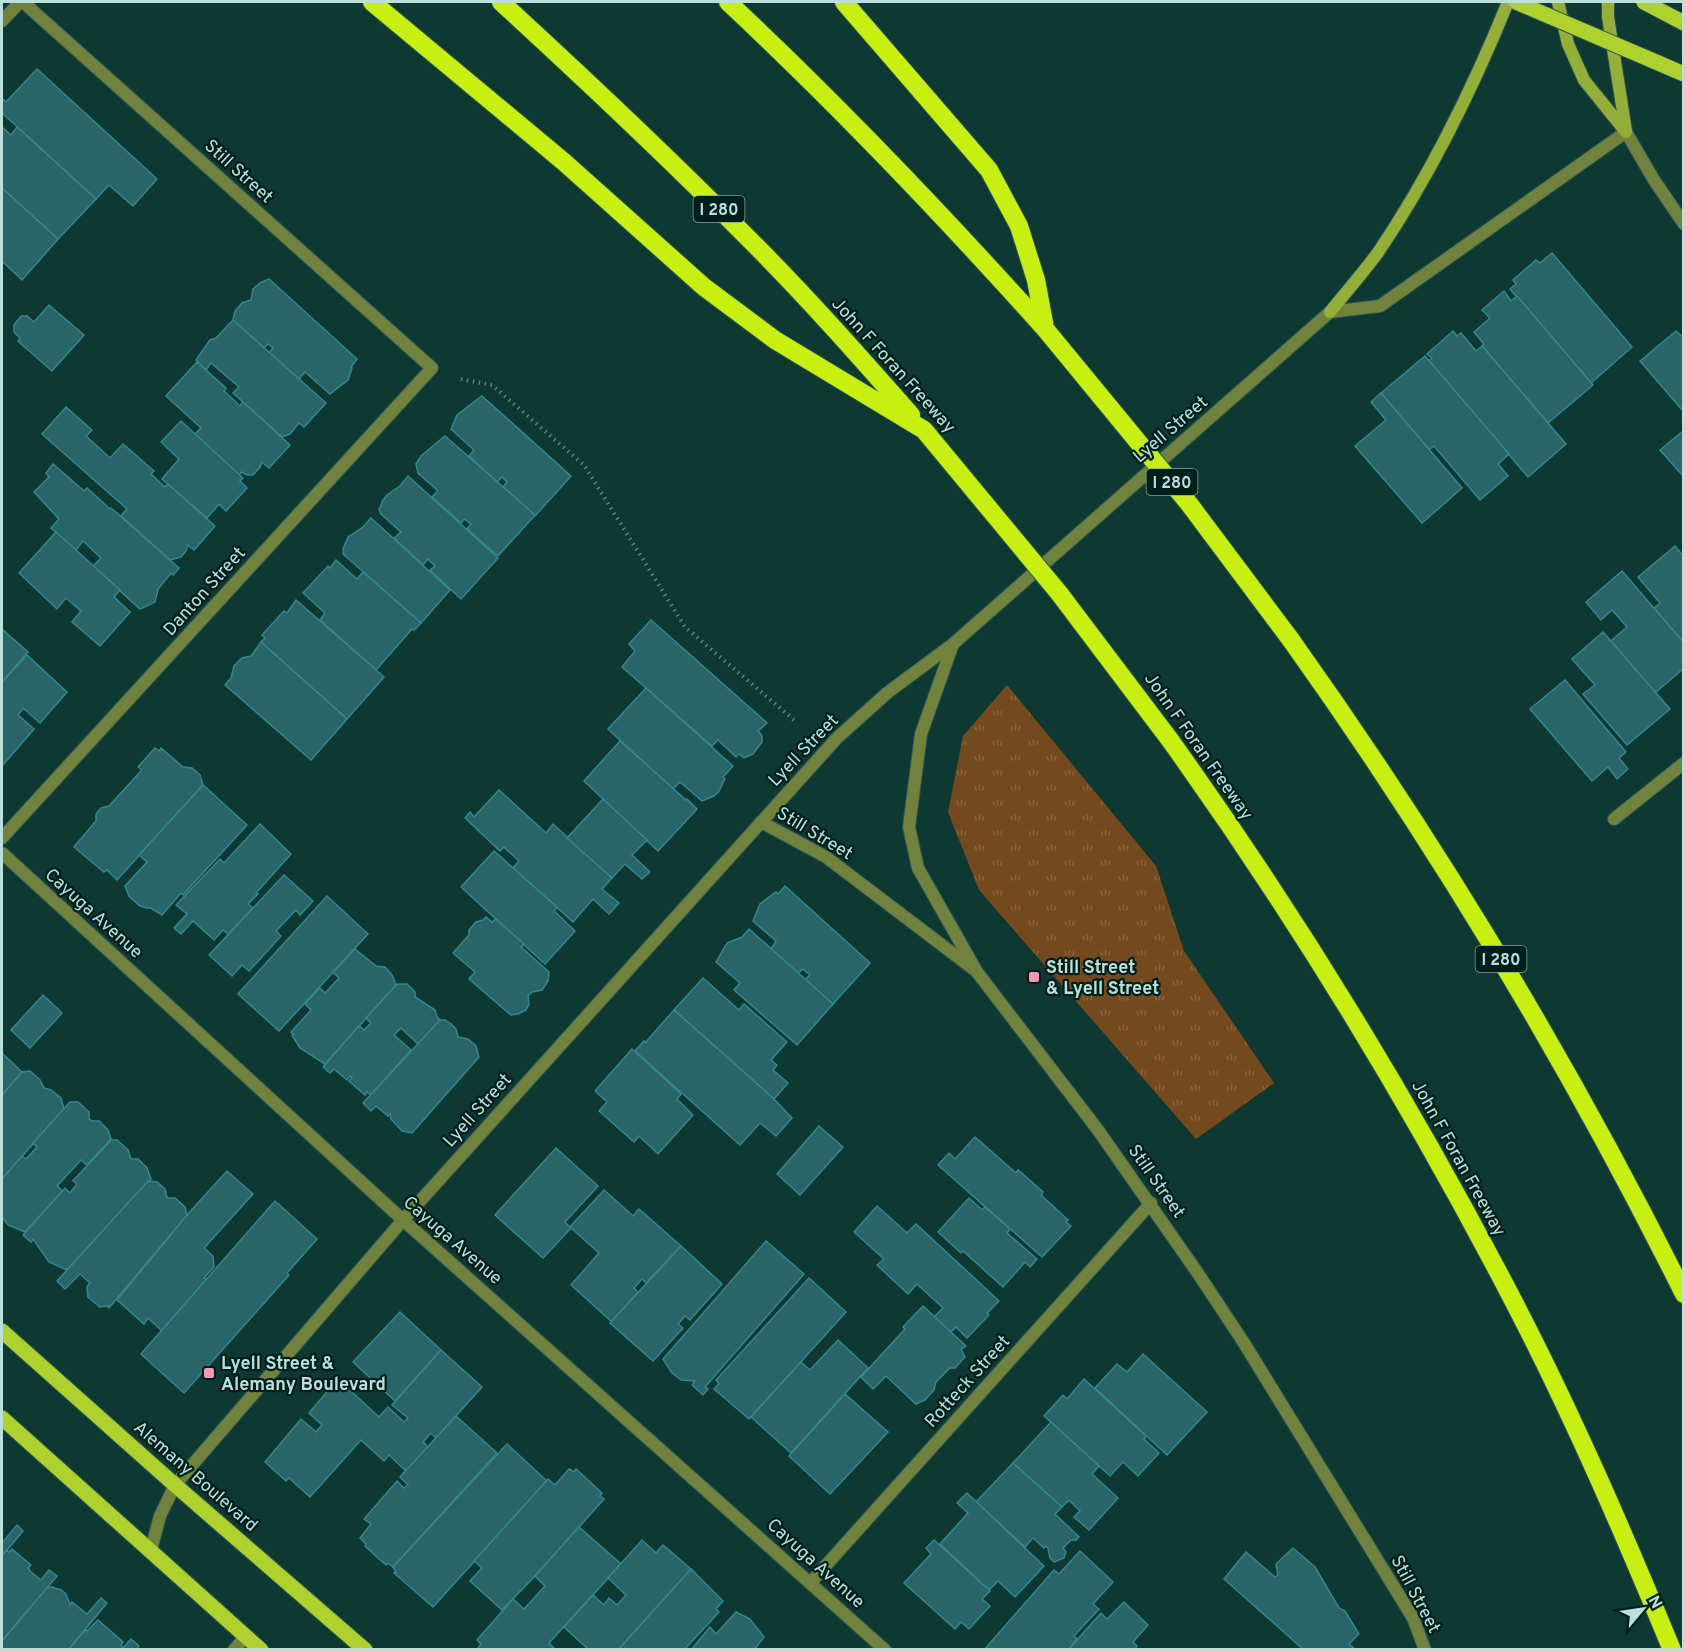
<svg xmlns="http://www.w3.org/2000/svg" width="1685" height="1651" viewBox="0 0 1685 1651" font-family="Overpass,sans-serif">
	<defs>
		<pattern id="grass-tufts" width="24" height="20" patternUnits="userSpaceOnUse" patternTransform="scale(1.5)"><rect width="24" height="20" fill="#75491e"/><path d="M3 7l-1-3M5 7V3M7 7l1-3M15 17l-1-3M17 17v-4M19 17l1-3" fill="none" stroke="#87633e"/></pattern>
	</defs>
	<rect width="100%" height="100%" fill="#0e3933"/>
	<polygon fill="url(#grass-tufts)" points="1007,685 1156,866 1184,951 1274,1083 1196,1139 979,890 948,812 963,736"/>
	<g fill="#286468" stroke="#34888e" stroke-width="1.5">
		<polygon points="37,69 157,179 133,206 109,185 96,199 2,113 2,98 6,102"/>
		<polygon points="2,127 11,135 17,127 96,199 58,239 2,188"/>
		<polygon points="2,188 58,239 22,280 2,261"/>
		<polygon points="1552,253 1632,347 1591,383 1510,289 1516,284 1513,280 1536,260 1540,263"/>
		<polygon points="269,279 357,359 351,367 352,368 348,380 330,394 305,372 299,379 269,353 273,348 268,344 264,348 233,320 235,311 242,303 251,300 253,289 260,283"/>
		<polygon points="1504,291 1511,301 1517,296 1593,385 1548,423 1482,346 1484,344 1474,332 1490,318 1482,310"/>
		<polygon points="49,305 84,335 52,371 18,341 20,338 14,332 14,325 21,316 27,316 34,322"/>
		<polygon points="233,320 326,403 304,427 299,423 290,434 282,437 233,393 239,387 211,363 206,370 196,360 210,340 216,338"/>
		<polygon points="1453,331 1457,336 1461,333 1476,351 1482,346 1566,444 1528,477 1429,361 1432,358 1427,354"/>
		<polygon points="1676,331 1684,338 1684,412 1640,361"/>
		<polygon points="1425,356 1509,454 1498,464 1508,476 1480,500 1434,446 1429,450 1381,393"/>
		<polygon points="197,362 226,388 224,391 240,406 243,402 290,445 269,468 262,462 260,467 253,475 247,475 242,472 239,475 195,434 201,428 166,396"/>
		<polygon points="1381,393 1462,488 1422,523 1355,446 1386,420 1371,402"/>
		<polygon points="482,396 571,476 535,516 503,487 507,482 502,477 497,482 469,456 474,450 451,429 457,415"/>
		<polygon points="66,407 92,430 86,436 110,458 123,444 154,471 151,474 165,487 168,484 215,526 194,550 188,545 186,551 181,557 170,560 121,516 127,509 42,434"/>
		<polygon points="181,421 243,478 240,481 247,488 226,511 219,504 207,518 162,479 179,459 161,442"/>
		<polygon points="1684,430 1684,477 1660,450"/>
		<polygon points="445,436 535,515 498,556 467,529 471,524 464,519 461,523 432,497 438,491 418,473 416,464 421,456"/>
		<polygon points="53,464 84,491 87,488 110,509 111,508 179,568 173,575 171,573 158,589 155,602 140,609 93,566 101,558 83,541 76,550 51,528 59,519 34,492 49,477 46,473"/>
		<polygon points="408,476 498,558 461,599 430,570 435,566 428,559 423,565 394,538 401,532 381,514 379,510 383,500 387,495 400,486"/>
		<polygon points="371,518 450,590 421,623 343,554 343,549 348,537 363,527"/>
		<polygon points="56,532 120,590 114,597 130,612 100,646 72,622 81,611 66,598 57,609 19,573"/>
		<polygon points="1675,546 1684,557 1684,643 1654,608 1660,603 1638,577"/>
		<polygon points="336,560 357,579 363,572 421,623 414,630 412,629 376,670 320,620 325,613 303,593 328,566 330,568"/>
		<polygon points="1622,571 1684,643 1684,668 1655,693 1611,641 1627,627 1612,610 1601,620 1586,602"/>
		<polygon points="296,600 384,677 347,719 261,642 265,638 262,635 284,611 287,613"/>
		<polygon points="651,620 767,723 758,731 762,736 762,742 753,754 744,758 739,754 736,757 718,740 712,746 622,667 635,651 629,644"/>
		<polygon points="2,629 28,652 2,682"/>
		<polygon points="1603,632 1670,709 1627,745 1583,694 1595,685 1572,659"/>
		<polygon points="261,642 347,719 311,760 225,685 231,678 234,666 242,658 251,656"/>
		<polygon points="27,655 67,692 40,723 23,708 18,715 34,729 2,766 2,682"/>
		<polygon points="1565,680 1626,752 1619,758 1628,769 1617,779 1608,767 1592,781 1530,709"/>
		<polygon points="646,688 733,766 723,777 725,779 719,791 714,796 702,801 680,782 673,789 608,729"/>
		<polygon points="620,741 686,800 687,799 697,809 658,851 584,781"/>
		<polygon points="155,748 159,751 161,748 183,767 192,768 200,775 203,785 117,880 107,870 104,872 74,847 96,821 96,814 101,808 109,806 142,770 138,767"/>
		<polygon points="203,785 247,825 183,895 181,893 162,915 151,908 147,908 140,906 129,896 125,886 147,862 139,855"/>
		<polygon points="499,790 546,833 553,824 612,878 602,889 619,903 609,914 593,899 573,922 513,868 519,861 504,847 500,851 465,818 470,812 474,817"/>
		<polygon points="603,799 647,840 632,855 650,872 642,879 625,864 612,878 567,838"/>
		<polygon points="260,824 291,854 256,893 258,894 248,904 253,908 228,934 223,930 214,940 193,921 181,934 174,928 187,914 176,905 220,859 224,863"/>
		<polygon points="494,851 557,907 554,911 575,931 545,964 461,887"/>
		<polygon points="284,875 313,901 300,915 296,910 276,931 281,936 249,971 242,965 232,976 209,955"/>
		<polygon points="785,886 870,963 833,1004 805,980 810,975 803,969 798,973 771,949 776,941 753,921 760,904 776,892 778,894"/>
		<polygon points="327,896 368,934 279,1031 238,994"/>
		<polygon points="486,917 492,922 496,919 524,944 521,947 549,972 548,981 542,990 532,992 528,996 529,1004 526,1010 518,1014 511,1015 469,979 475,972 453,953 469,935 469,930 476,922 483,920"/>
		<polygon points="749,929 833,1004 797,1045 734,990 740,983 716,962 727,943 742,937"/>
		<polygon points="355,949 376,966 385,967 392,975 396,985 325,1064 300,1048 292,1035 294,1034 291,1032 311,1010 305,1004 320,988 325,993 339,978 333,972"/>
		<polygon points="703,978 739,1010 744,1004 787,1042 771,1060 777,1065 773,1070 788,1083 774,1099 674,1010"/>
		<polygon points="397,984 407,984 415,992 415,997 435,1010 437,1017 440,1020 418,1044 401,1028 394,1035 411,1050 371,1095 367,1092 365,1095 349,1081 352,1078 350,1076 347,1080 334,1069 330,1073 323,1067 359,1026 364,1030 371,1023 366,1018"/>
		<polygon points="43,995 62,1013 30,1048 11,1030"/>
		<polygon points="674,1010 774,1099 792,1118 776,1136 760,1123 740,1145 635,1051 644,1041 645,1043"/>
		<polygon points="440,1020 445,1020 451,1024 456,1029 458,1037 468,1039 476,1046 479,1057 412,1133 402,1131 391,1119 390,1114 388,1116 376,1106 371,1111 363,1103"/>
		<polygon points="632,1049 681,1094 677,1099 693,1115 658,1154 639,1136 634,1142 599,1111 607,1102 595,1091"/>
		<polygon points="2,1053 22,1072 2,1095"/>
		<polygon points="30,1071 40,1080 44,1088 51,1090 61,1098 64,1109 2,1179 2,1095 22,1072"/>
		<polygon points="70,1102 78,1102 89,1112 89,1119 92,1121 99,1121 108,1130 111,1139 87,1165 81,1160 57,1186 63,1191 25,1232 8,1225 2,1217 2,1179 22,1156 26,1159 37,1147 33,1143"/>
		<polygon points="819,1126 843,1147 800,1195 777,1174"/>
		<polygon points="975,1137 1016,1173 1018,1170 1043,1192 1041,1195 1068,1220 1066,1222 1071,1226 1042,1257 938,1165 949,1153 955,1159"/>
		<polygon points="111,1140 117,1140 128,1150 131,1159 138,1159 147,1168 151,1179 67,1270 49,1262 33,1239 31,1242 23,1235 65,1188 70,1193 77,1184 73,1181"/>
		<polygon points="556,1148 598,1186 565,1222 571,1228 543,1258 495,1215"/>
		<polygon points="227,1171 253,1194 204,1248 213,1256 214,1267 204,1278 207,1280 162,1331 148,1318 144,1324 117,1300 187,1215"/>
		<polygon points="148,1181 157,1182 165,1189 167,1198 175,1198 185,1207 187,1215 109,1308 108,1306 100,1307 88,1297 87,1287 90,1283 80,1274 65,1289 57,1281"/>
		<polygon points="604,1190 633,1216 639,1209 681,1246 646,1283 642,1279 634,1288 638,1292 612,1322 571,1285 599,1253 570,1227"/>
		<polygon points="969,1198 982,1210 985,1207 1010,1229 1007,1233 1037,1259 1030,1267 1025,1262 1003,1287 963,1251 961,1253 938,1232"/>
		<polygon points="275,1201 317,1239 287,1273 289,1275 184,1393 141,1354"/>
		<polygon points="877,1206 907,1233 916,1224 999,1301 987,1313 989,1315 967,1338 956,1327 951,1332 934,1317 943,1308 917,1284 908,1294 877,1265 884,1259 854,1232"/>
		<polygon points="766,1241 804,1274 705,1387 708,1389 703,1395 692,1385 695,1381 681,1380 672,1373 663,1359"/>
		<polygon points="681,1246 722,1284 690,1320 685,1316 678,1324 683,1328 653,1361 610,1323"/>
		<polygon points="809,1278 846,1312 749,1419 714,1389 719,1384 716,1380"/>
		<polygon points="923,1306 966,1346 961,1349 965,1357 955,1368 950,1368 936,1382 934,1390 925,1400 916,1404 886,1376 873,1389 861,1377 905,1329 903,1327"/>
		<polygon points="400,1312 441,1350 395,1401 353,1362"/>
		<polygon points="838,1340 868,1368 791,1453 751,1417 801,1362 810,1370"/>
		<polygon points="441,1350 482,1387 436,1438 431,1433 423,1442 428,1447 406,1471 389,1455 384,1461 361,1440 310,1497 289,1478 286,1481 265,1462 301,1419 316,1432 322,1425 309,1413 338,1379 379,1417 388,1407 404,1422 408,1418 392,1405"/>
		<polygon points="1143,1354 1207,1412 1167,1455 1095,1388 1117,1364 1127,1372"/>
		<polygon points="1084,1379 1146,1436 1144,1439 1159,1453 1138,1476 1123,1462 1110,1476 1044,1416 1063,1395 1067,1399"/>
		<polygon points="845,1394 888,1432 830,1494 789,1456"/>
		<polygon points="456,1416 497,1453 393,1567 388,1563 386,1565 365,1546 366,1544 360,1538 371,1524 364,1519 397,1481 404,1488 408,1485 400,1477"/>
		<polygon points="1051,1422 1099,1466 1092,1474 1118,1498 1089,1530 1074,1517 1080,1511 1069,1500 1062,1507 1013,1463"/>
		<polygon points="507,1444 547,1481 433,1607 394,1573 396,1572 393,1567"/>
		<polygon points="1013,1463 1062,1507 1055,1514 1079,1537 1076,1540 1071,1540 1063,1548 1066,1552 1064,1558 1054,1562 1050,1558 1048,1548 1046,1546 1044,1548 1033,1538 1025,1547 976,1502"/>
		<polygon points="569,1469 574,1472 576,1469 602,1493 600,1496 604,1499 535,1576 502,1610 470,1581 482,1568 474,1561 548,1479 555,1485"/>
		<polygon points="967,1493 1044,1566 1015,1597 998,1581 989,1590 940,1544 968,1513 957,1503"/>
		<polygon points="17,1525 23,1531 2,1556 2,1543"/>
		<polygon points="579,1527 621,1564 549,1643 556,1650 480,1650 478,1648 481,1644 477,1640 513,1599 524,1609 545,1586 535,1576"/>
		<polygon points="642,1540 656,1553 663,1545 691,1569 618,1650 589,1650 564,1627 593,1595 604,1605 609,1598 617,1605 626,1595 608,1578"/>
		<polygon points="934,1540 990,1591 982,1599 990,1606 969,1629 961,1622 955,1629 904,1583 931,1554 926,1548"/>
		<polygon points="1293,1548 1315,1567 1339,1608 1345,1611 1359,1634 1349,1644 1356,1650 1304,1650 1224,1579 1246,1552 1275,1577 1278,1575 1276,1564"/>
		<polygon points="12,1549 31,1565 28,1568 30,1571 41,1580 49,1570 57,1576 2,1641 2,1556 7,1550 9,1552"/>
		<polygon points="1080,1551 1113,1582 1093,1604 1099,1609 1074,1636 1077,1639 1068,1650 984,1650 1054,1570 1059,1574"/>
		<polygon points="691,1569 723,1601 716,1609 719,1612 684,1650 618,1650"/>
		<polygon points="52,1587 61,1590 66,1594 70,1605 72,1602 87,1614 101,1598 107,1603 68,1650 2,1650 2,1641 47,1588"/>
		<polygon points="1124,1602 1148,1625 1133,1642 1137,1646 1134,1650 1068,1650 1101,1613 1107,1619"/>
		<polygon points="736,1612 750,1619 764,1637 754,1650 691,1650 710,1627 716,1634"/>
		<polygon points="98,1620 123,1642 121,1645 123,1648 131,1639 139,1646 136,1650 68,1650 86,1629 87,1631"/>
	</g>
	<g fill="none" stroke-linecap="round" stroke-linejoin="round">
		<g stroke="#2d5751" stroke-width="14">
			<g id="minor">
				<polyline points="2,21 20,2"/>
				<polyline points="1614,819 1684,763"/>
				<polyline points="761,822 826,857 976,971"/>
				<polyline points="2,838 432,368 23,2"/>
				<polyline points="2,853 403,1220 885,1650"/>
				<polyline points="811,1582 1151,1203"/>
				<polyline points="234,1650 246,1636"/>
			</g>
		</g>
		<g stroke="#2d5751" stroke-width="14">
			<g id="tertiary">
				<polyline points="953,644 921,734 909,827 918,868 977,972 1098,1130 1197,1272 1244,1343 1413,1618 1425,1650"/>
				<polyline points="151,1550 160,1516 175,1485 403,1220 837,738 887,693 953,644 1330,312 1380,306 1626,132 1654,180 1684,224"/>
			</g>
		</g>
		<g stroke="#2d5751" stroke-width="14">
			<g id="secondary">
				<polyline points="1558,2 1568,44 1584,80 1626,132"/>
				<polyline points="1608,2 1608,17 1626,131"/>
				<path d="M1330 312C1346 292 1364 272 1379 251 1431 174 1473 88 1508 2"/>
			</g>
		</g>
		<g stroke="#2d5751" stroke-width="17">
			<g id="primary">
				<polyline points="1644,2 1684,23"/>
				<polyline points="2,1331 175,1485 365,1650"/>
				<polyline points="2,1418 261,1650"/>
			</g>
		</g>
		<g stroke="#2d5751" stroke-width="20">
			<g id="motorway">
				<polyline points="372,2 564,162 704,287 775,340 924,430"/>
				<path d="M501 2C586 80 670 159 751 241 807 297 859 356 911 415"/>
				<path d="M728 2C839 106 944 216 1046 330"/>
				<polyline points="844,2 989,170 1019,226 1036,280 1045,328"/>
				<path d="M1291 640C1440 849 1570 1065 1684 1294"/>
				<path d="M1170 740C1299 920 1414 1109 1516 1306 1574 1418 1624 1534 1672 1650"/>
			</g>
		</g>
		<polyline stroke="#5b847d" stroke-width="4" stroke-dasharray="1.5 4.5" stroke-linecap="butt" points="461,379 492,385 584,465 685,627 794,720"/>
		<use href="#minor" stroke="#70823d" stroke-width="12"/>
		<use href="#tertiary" stroke="#70823d" stroke-width="12"/>
		<use href="#secondary" stroke="#93ae39" stroke-width="12"/>
		<use href="#primary" stroke="#aed12d" stroke-width="15"/>
		<use href="#motorway" stroke="#c7f010" stroke-width="18"/>
		<g stroke="#2d5751" stroke-width="17" stroke-linecap="butt">
			<polyline id="primary-bridge" points="1516,2 1684,74"/>
		</g>
		<g stroke="#2d5751" stroke-width="20" stroke-linecap="butt">
			<g id="motorway-bridge">
				<polyline points="1046,330 1190,505 1291,640"/>
				<polyline points="924,430 1059,593 1170,740"/>
			</g>
		</g>
		<use href="#primary-bridge" stroke="#aed12d" stroke-width="15"/>
		<use href="#motorway-bridge" stroke="#c7f010" stroke-width="18"/>
	</g>
	<g fill="#f19ab2" stroke="#001f1a" stroke-width="2">
		<rect x="1028" y="971" width="12" height="12" rx="3"/>
		<rect x="203" y="1367" width="12" height="12" rx="3"/>
	</g>
	<g text-anchor="middle" stroke-width="4.5" stroke-linejoin="round" paint-order="stroke">
		<g fill="#001f1a" stroke="#83a6a0" stroke-width="1.5">
			<rect x="693.5" y="196" width="51" height="26" rx="4.5"/>
			<rect x="1146.5" y="469" width="51" height="26" rx="4.5"/>
			<rect x="1475.5" y="946" width="51" height="26" rx="4.5"/>
		</g>
		<g font-size="16" font-weight="bold" fill="#bbe0d9">
			<text x="719" y="215">I 280</text>
			<text x="1172" y="488">I 280</text>
			<text x="1501" y="965">I 280</text>
		</g>
		<g font-size="18" fill="#bbe0d9" stroke="#001f1a">
			<text transform="translate(239 171) rotate(42)" y="6">Still Street</text>
			<text transform="translate(894 365) rotate(48)" y="6">John F Foran Freeway</text>
			<text transform="translate(1170 429) rotate(-41)" y="6">Lyell Street</text>
			<text transform="translate(204 591) rotate(-48)" y="6">Danton Street</text>
			<text transform="translate(1199 746) rotate(55)" y="6">John F Foran Freeway</text>
			<text transform="translate(803 750) rotate(-46)" y="6">Lyell Street</text>
			<text transform="translate(815 833) rotate(31)" y="6">Still Street</text>
			<text transform="translate(94 913) rotate(42)" y="6">Cayuga Avenue</text>
			<text transform="translate(477 1110) rotate(-48)" y="6">Lyell Street</text>
			<text transform="translate(1459 1158) rotate(61)" y="6">John F Foran Freeway</text>
			<text transform="translate(1157 1181) rotate(55)" y="6">Still Street</text>
			<text transform="translate(453 1240) rotate(41)" y="6">Cayuga Avenue</text>
			<text transform="translate(967 1381) rotate(-48)" y="6">Rotteck Street</text>
			<text transform="translate(196 1476) rotate(41)" y="6">Alemany Boulevard</text>
			<text transform="translate(816 1563) rotate(42)" y="6">Cayuga Avenue</text>
			<text transform="translate(1416 1594) rotate(62)" y="6">Still Street</text>
		</g>
		<g font-size="18" font-weight="bold" fill="#bbe0d9" stroke="#001f1a" text-anchor="start">
			<text x="1046" y="973">Still Street<tspan x="1046" dy="21">&amp; Lyell Street</tspan></text>
			<text x="221" y="1369">Lyell Street &amp;<tspan x="221" dy="21">Alemany Boulevard</tspan></text>
		</g>
	</g>
	<rect width="1685" height="1651" fill="none" stroke="#bbe0d9" stroke-width="6"/>
	<g transform="translate(1643 1609) rotate(61)" stroke="#001f1a" stroke-width="4.5" paint-order="stroke">
	<path d="M0-4.5L10 22L0 15L-10 22Z" fill="#bbe0d9"/>
	<text y="-9" font-size="16" font-weight="bold" text-anchor="middle" fill="#bbe0d9">N</text>
	</g>
</svg>
